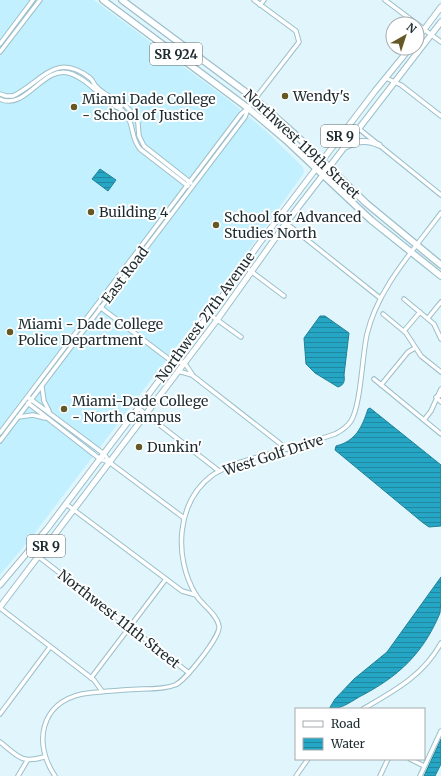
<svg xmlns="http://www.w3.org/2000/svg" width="441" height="776" viewBox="0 0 441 776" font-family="Merriweather,serif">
	<defs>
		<pattern id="water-rules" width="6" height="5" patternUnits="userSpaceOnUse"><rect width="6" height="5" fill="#24a6c4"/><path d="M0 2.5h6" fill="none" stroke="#1f87a0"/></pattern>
	</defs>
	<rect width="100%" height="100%" fill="#e0f6fc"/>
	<polygon fill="#c3f0fe" points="0,0 94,0 230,101 266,131 303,167 304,173 227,280 31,538 0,575"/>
	<g fill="url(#water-rules)" stroke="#228197">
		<polygon points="100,169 116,180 108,191 92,179"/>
		<path d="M320 316H325L349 333 344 375C345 381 344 385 338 387L315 373 306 364 304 338Z"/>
		<path d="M370 408 441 465V526L429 527 422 522 335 450 336 446C356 441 362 427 368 409Z"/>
		<path d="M441 577C441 587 441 604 440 613 423 654 398 677 359 697 349 703 341 709 329 709L335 699 354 679 387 652Z"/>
		<polygon points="441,739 441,764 435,776 424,776"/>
	</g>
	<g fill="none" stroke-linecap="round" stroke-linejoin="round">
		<g stroke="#9cbfca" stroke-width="5.5">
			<g id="minor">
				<polyline points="385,0 441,42"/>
				<polyline points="260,5 264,0"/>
				<polyline points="0,44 33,0"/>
				<polyline points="0,52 40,0"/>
				<polyline points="386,78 401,85 441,116"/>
				<path d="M0 94 6 96H13C42 82 55 51 90 78 93 80 93 83 95 85 100 91 109 97 116 99"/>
				<circle cx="118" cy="103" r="4.5"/>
				<path d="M0 99C26 111 42 66 69 73 86 78 100 96 114 105"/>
				<polyline points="123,103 135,116 138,123 139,136 144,146 191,183"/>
				<path d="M119 108C137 121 128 134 140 149L188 186"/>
				<polyline points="358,128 441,195"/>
				<polyline points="286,223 380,298"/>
				<polyline points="244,266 284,296"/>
				<polyline points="404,299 434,324 441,339"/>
				<polyline points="100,307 174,363 184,362 192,374"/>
				<polyline points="209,314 241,337"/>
				<polyline points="383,314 406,333 421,356 441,372"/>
				<polyline points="428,318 441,302"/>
				<polyline points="404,331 420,312"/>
				<polyline points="178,371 192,375 287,449"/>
				<polyline points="374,379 441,434"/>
				<polyline points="381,385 408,352 415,348"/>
				<polyline points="42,387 44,401 49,411"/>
				<polyline points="441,395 436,397 441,402"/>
				<polyline points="29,398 104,454 109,461"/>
				<polyline points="28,403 100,459 109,462 184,518"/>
				<polyline points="138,408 219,471"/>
				<polyline points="18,417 33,415 45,418"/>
				<polyline points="424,420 431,411 441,389"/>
				<polyline points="0,433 241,114 248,108 299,42 296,31 254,0"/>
				<polyline points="0,441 245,117 248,109"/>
				<polyline points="66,504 182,591 196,595"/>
				<polyline points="30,550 189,673"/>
				<polyline points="0,608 94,680 102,691"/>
				<polyline points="91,678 166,579"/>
				<path d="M363 709C394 691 423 676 441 643"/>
				<polyline points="0,714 50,647"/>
				<path d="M0 742C18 756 21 764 44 757"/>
				<polyline points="410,759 424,766"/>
				<polyline points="18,776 27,761"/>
				<path d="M55 776C33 744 40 703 82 694 102 691 122 690 142 689 153 689 165 689 175 685 185 681 221 636 219 626 217 614 202 605 196 595 173 557 176 501 214 474 230 464 248 460 265 455 288 448 312 442 335 434 341 431 347 427 351 421 361 405 362 356 367 334 378 288 413 251 441 213"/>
				<polyline points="296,776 308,759"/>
				<polyline points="380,776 388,759"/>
				<polyline points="420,776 441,731"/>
			</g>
		</g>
		<g stroke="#9cbfca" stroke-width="7">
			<g id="primary">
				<polyline points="417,39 441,7"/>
				<path d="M345 147C358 141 366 139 379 145"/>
				<polyline points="0,585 47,529 219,301 258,245 375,91 410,48"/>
				<polyline points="0,607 217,320 286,223 441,22"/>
			</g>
		</g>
		<g stroke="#9cbfca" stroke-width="8">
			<g id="trunk">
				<polyline points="103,0 248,108 288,142 371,220 441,276"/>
				<polyline points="122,0 255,99 298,137 366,203 441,265"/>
			</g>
		</g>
		<use href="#minor" stroke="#fff" stroke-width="3.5"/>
		<use href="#primary" stroke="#fff" stroke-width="5"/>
		<use href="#trunk" stroke="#fff" stroke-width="5.5"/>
	</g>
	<g fill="#645925" stroke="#fff" stroke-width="1.5">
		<circle cx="285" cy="96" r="4"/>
		<circle cx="74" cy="107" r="4"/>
		<circle cx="91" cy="212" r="4"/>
		<circle cx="216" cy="225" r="4"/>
		<circle cx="10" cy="332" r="4"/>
		<circle cx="64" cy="409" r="4"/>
		<circle cx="139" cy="447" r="4"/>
	</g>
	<g text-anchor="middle" stroke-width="4" stroke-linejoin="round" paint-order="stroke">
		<g fill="#fff" stroke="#616b6d" stroke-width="1">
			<rect x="150" y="43" width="52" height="22" rx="3"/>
			<rect x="321" y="125" width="38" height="22" rx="3"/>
			<rect x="27" y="535" width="38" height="22" rx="3"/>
		</g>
		<g font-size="13" font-weight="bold" fill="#1d2b2f">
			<text x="176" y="59">SR 924</text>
			<text x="340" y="141">SR 9</text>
			<text x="46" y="551">SR 9</text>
		</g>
		<g font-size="14" fill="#1d2b2f" stroke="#fff" text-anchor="start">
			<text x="293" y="101">Wendy's</text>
			<text x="82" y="104">Miami Dade College<tspan x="82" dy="16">- School of Justice</tspan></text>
			<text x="99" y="217">Building 4</text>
			<text x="224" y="222">School for Advanced<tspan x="224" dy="16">Studies North</tspan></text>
			<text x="18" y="329">Miami - Dade College<tspan x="18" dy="16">Police Department</tspan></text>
			<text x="72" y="406">Miami-Dade College<tspan x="72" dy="16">- North Campus</tspan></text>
			<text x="147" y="452">Dunkin'</text>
		</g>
		<g font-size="14" fill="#1d2b2f" stroke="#fff">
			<text transform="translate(302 144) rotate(43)" y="5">Northwest 119th Street</text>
			<text transform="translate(125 275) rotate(-53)" y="5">East Road</text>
			<text transform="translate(205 317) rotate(-54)" y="5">Northwest 27th Avenue</text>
			<text transform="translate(273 455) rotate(-18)" y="5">West Golf Drive</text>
			<text transform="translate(119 619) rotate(38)" y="5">Northwest 111th Street</text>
		</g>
	</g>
	<rect x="295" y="708" width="130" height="52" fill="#ffffff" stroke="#a5aaac"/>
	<rect x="303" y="721" width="20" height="6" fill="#ffffff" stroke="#a5aaac"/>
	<text x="331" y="728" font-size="12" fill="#1d2b2f">Road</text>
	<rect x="303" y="738" width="20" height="12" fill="url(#water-rules)" stroke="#a5aaac"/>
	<text x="331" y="748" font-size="12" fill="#1d2b2f">Water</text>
	<g transform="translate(405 36) rotate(39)"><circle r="19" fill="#ffffff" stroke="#a5aaac"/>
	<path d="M0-3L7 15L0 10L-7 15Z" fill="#645925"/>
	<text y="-6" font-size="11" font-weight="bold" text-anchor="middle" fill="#1d2b2f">N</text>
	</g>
</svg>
